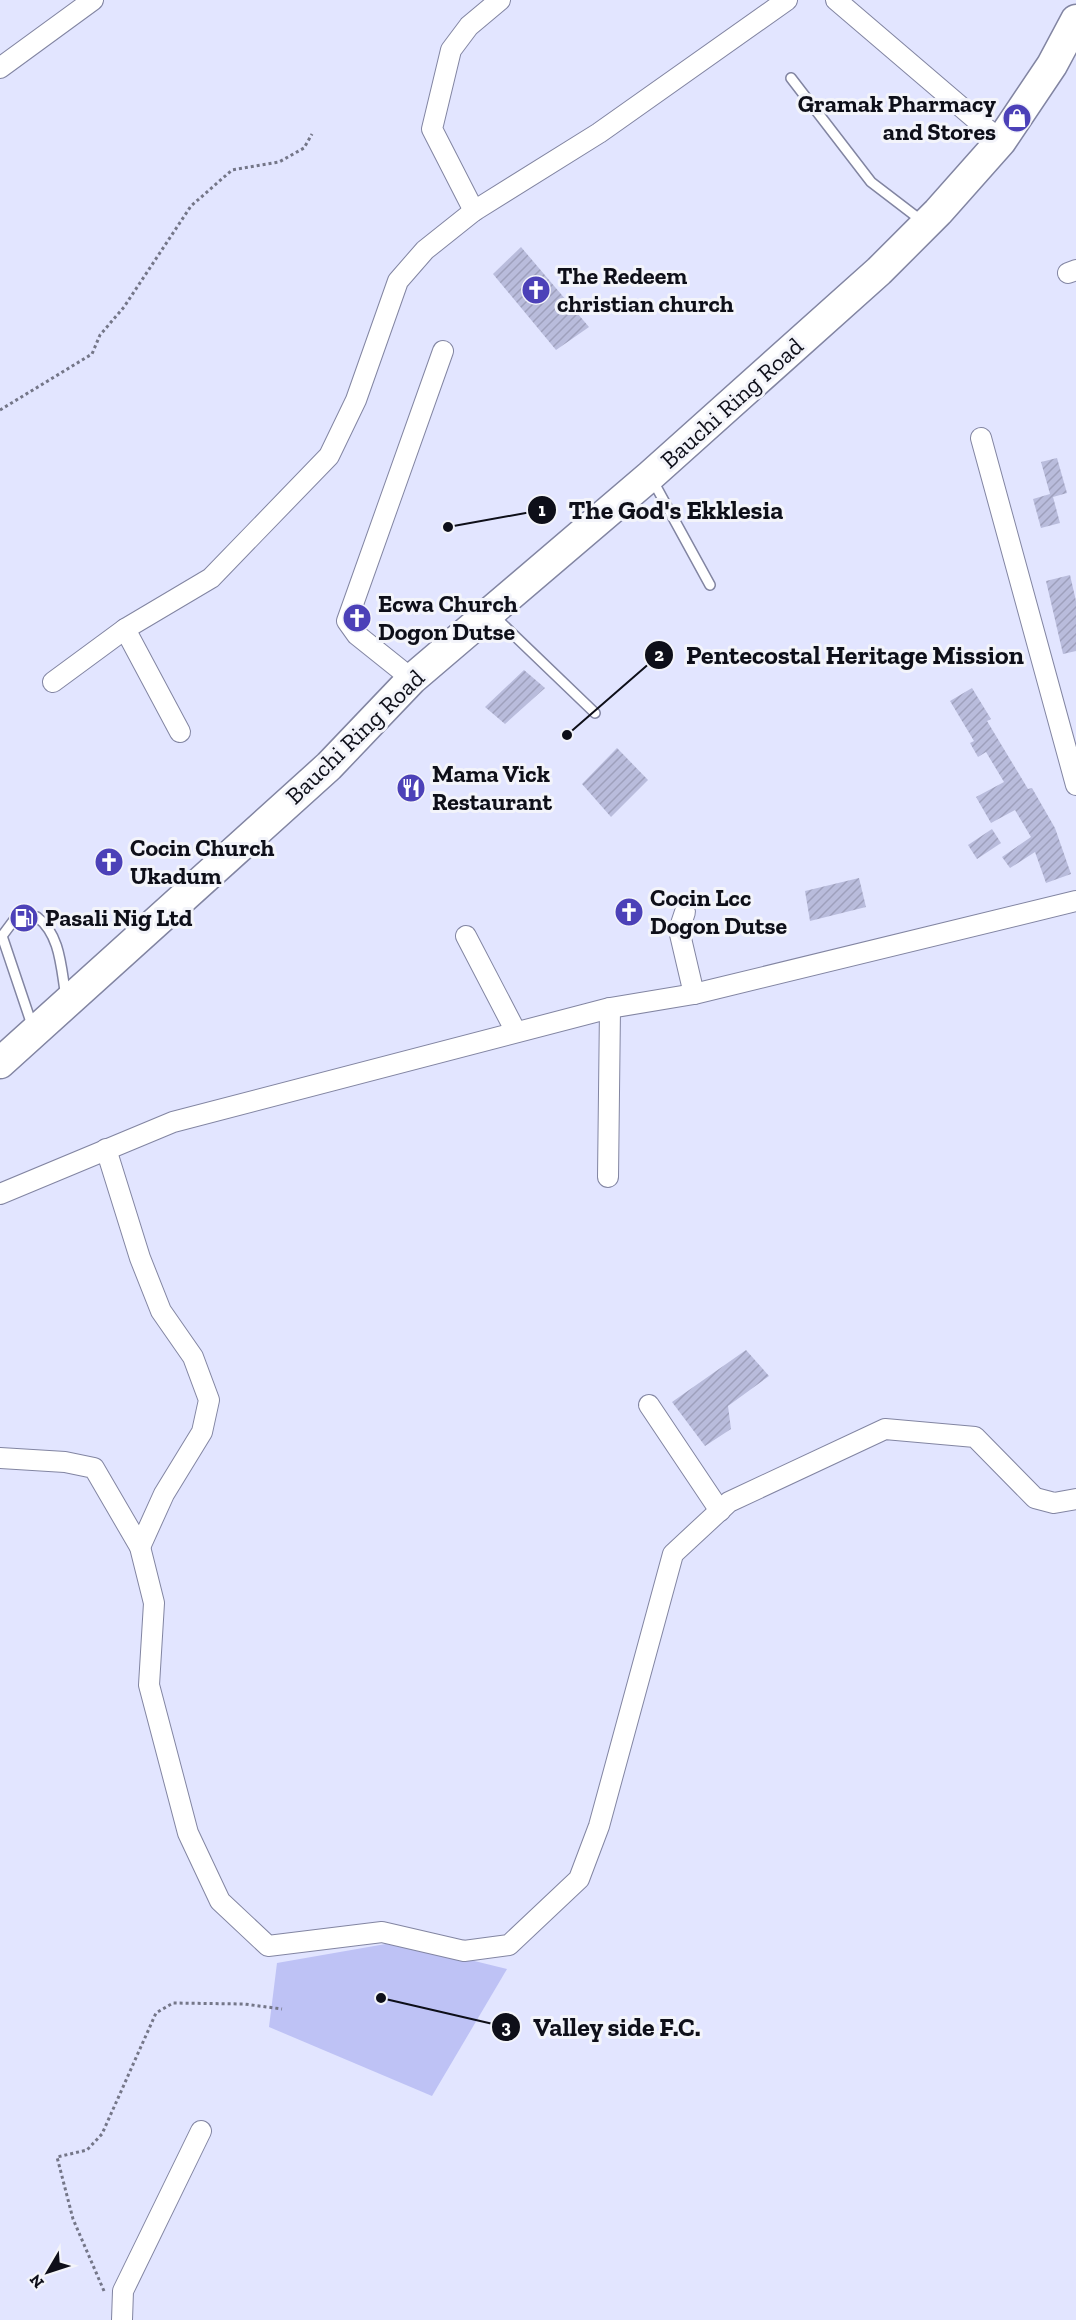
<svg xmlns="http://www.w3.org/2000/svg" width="1076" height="2320" viewBox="0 0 1076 2320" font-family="'Zilla Slab',serif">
	<defs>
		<pattern id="building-hatch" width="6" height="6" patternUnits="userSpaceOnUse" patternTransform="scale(1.5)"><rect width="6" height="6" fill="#b9bcdc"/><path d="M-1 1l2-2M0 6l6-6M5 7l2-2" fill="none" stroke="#9ea0bc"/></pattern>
	</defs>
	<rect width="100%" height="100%" fill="#e2e5ff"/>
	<polygon fill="#bec2f5" points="397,1942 507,1969 432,2096 269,2027 277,1963"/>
	<g fill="url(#building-hatch)">
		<polygon points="521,247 589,327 556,350 493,274"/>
		<polygon points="1057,458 1067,493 1053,497 1060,523 1041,528 1033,499 1050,494 1041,462"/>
		<polygon points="1070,575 1076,601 1076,651 1063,654 1046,581"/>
		<polygon points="524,670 545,688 505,724 485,707"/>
		<polygon points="972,688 991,719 987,721 1028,789 1032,788 1055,828 1071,874 1046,883 1035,852 1010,868 1002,857 1031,837 1015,810 991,823 976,797 1004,782 986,752 978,757 970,743 974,741 950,701"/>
		<polygon points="617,748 648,780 611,817 582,784"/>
		<polygon points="992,829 1001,843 977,859 968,845"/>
		<polygon points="859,878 866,907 810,921 805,891"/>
		<polygon points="746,1350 769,1376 728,1406 731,1429 705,1446 672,1402"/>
	</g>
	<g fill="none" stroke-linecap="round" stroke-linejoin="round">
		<g stroke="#8285a2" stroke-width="12">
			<g id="service">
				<polyline points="791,78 871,182 922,221"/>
				<polyline points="653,481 710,585"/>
				<polyline points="493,615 595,713"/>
				<path d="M33 1028 2 936 14 920 37 917C61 935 61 969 66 997"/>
			</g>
		</g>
		<g stroke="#8285a2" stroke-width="22">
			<g id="minor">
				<polyline points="836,0 1001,141"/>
				<polyline points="0,68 93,0"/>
				<polyline points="474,211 432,129 451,50 469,26 500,0"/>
				<polyline points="1068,273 1076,270"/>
				<polyline points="981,438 1076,785"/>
				<polyline points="125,629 180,732"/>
				<polyline points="412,679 357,635 347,621 443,351"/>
				<polyline points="53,682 125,629 211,578 329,456 356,400 398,281 425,250 474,211 599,133 787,0"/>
				<polyline points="685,912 679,930 694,994"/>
				<polyline points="466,936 516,1032"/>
				<polyline points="106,1149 140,1258 161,1311 193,1357 209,1400 202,1432 164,1494 140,1547"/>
				<polyline points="608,1177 610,1008"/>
				<polyline points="0,1194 173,1122 610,1008 694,994 1076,901"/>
				<polyline points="649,1405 720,1511"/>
				<polyline points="0,1458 65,1462 94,1468 140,1547 154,1603 149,1685 188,1833 220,1901 268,1946 382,1932 464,1951 509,1945 579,1879 599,1826 673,1554 729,1502 885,1429 975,1437 1035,1498 1054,1503 1076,1499"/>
				<polyline points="122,2320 123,2291 201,2131"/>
			</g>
		</g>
		<g stroke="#8285a2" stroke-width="33">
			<polyline id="primary" points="0,1063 329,766 412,679 650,476 879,271 938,212 1001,141 1052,65 1076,20"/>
		</g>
		<g stroke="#747688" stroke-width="3" stroke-dasharray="3 3" stroke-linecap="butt">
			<polyline points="0,410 92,354 100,335 124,307 191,206 232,170 279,162 304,148 312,134"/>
			<polyline points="104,2291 73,2219 57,2157 87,2150 102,2134 156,2013 173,2003 244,2004 282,2009"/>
		</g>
		<use href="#service" stroke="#fff" stroke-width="9"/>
		<use href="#minor" stroke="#fff" stroke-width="20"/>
		<use href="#primary" stroke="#fff" stroke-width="30"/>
	</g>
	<defs>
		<g id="shop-disc" transform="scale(1.5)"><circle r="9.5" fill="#4c41b8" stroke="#f3f4fa"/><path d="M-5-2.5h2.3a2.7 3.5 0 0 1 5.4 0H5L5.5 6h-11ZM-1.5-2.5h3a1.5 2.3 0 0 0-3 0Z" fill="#fff"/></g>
		<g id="church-disc" transform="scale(1.5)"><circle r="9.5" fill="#4c41b8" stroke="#f3f4fa"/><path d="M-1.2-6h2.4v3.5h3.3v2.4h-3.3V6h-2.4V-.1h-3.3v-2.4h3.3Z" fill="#fff"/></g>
		<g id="restaurant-disc" transform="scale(1.5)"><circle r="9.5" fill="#4c41b8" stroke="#f3f4fa"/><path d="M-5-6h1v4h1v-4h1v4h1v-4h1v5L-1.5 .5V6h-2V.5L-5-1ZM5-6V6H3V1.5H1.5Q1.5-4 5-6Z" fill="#fff"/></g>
		<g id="fuel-disc" transform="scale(1.5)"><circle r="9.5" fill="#4c41b8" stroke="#f3f4fa"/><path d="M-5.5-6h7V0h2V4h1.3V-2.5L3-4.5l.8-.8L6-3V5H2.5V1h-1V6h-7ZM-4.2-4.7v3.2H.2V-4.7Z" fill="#fff"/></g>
	</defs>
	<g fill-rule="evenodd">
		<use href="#shop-disc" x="1017" y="118"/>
		<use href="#church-disc" x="536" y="290"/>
		<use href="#church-disc" x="357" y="618"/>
		<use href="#restaurant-disc" x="411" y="788"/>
		<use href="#church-disc" x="109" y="862"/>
		<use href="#church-disc" x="629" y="912"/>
		<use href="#fuel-disc" x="24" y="918"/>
	</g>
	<g text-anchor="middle" stroke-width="6" stroke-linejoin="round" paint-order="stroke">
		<g font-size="24" font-weight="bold" fill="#0e0f19" stroke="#f3f4fa" text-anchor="start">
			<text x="996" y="112" text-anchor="end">Gramak Pharmacy<tspan x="996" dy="28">and Stores</tspan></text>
			<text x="557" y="284">The Redeem<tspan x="557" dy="28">christian church</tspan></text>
			<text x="378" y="612">Ecwa Church<tspan x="378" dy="28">Dogon Dutse</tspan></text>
			<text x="432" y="782">Mama Vick<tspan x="432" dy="28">Restaurant</tspan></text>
			<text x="130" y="856">Cocin Church<tspan x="130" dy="28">Ukadum</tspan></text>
			<text x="650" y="906">Cocin Lcc<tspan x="650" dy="28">Dogon Dutse</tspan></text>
			<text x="45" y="926">Pasali Nig Ltd</text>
		</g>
		<g font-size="24" fill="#0e0f19" stroke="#f3f4fa">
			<text transform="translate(732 403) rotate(-42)" y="8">Bauchi Ring Road</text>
			<text transform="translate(355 737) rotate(-44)" y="8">Bauchi Ring Road</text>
		</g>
	</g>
	<path fill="none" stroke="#0e0f19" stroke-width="2" d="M448 527L542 510M567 735L659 655M381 1998L506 2027"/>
	<g fill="#0e0f19" stroke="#f3f4fa" stroke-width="2">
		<circle cx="448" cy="527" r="6"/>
		<circle cx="567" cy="735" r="6"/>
		<circle cx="381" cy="1998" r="6"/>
		<circle cx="542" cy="510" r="15"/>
		<circle cx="659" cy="655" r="15"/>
		<circle cx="506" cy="2027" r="15"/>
	</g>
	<g font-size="18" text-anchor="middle" font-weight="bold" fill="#fff">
		<text x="542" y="516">1</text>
		<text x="659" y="661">2</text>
		<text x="506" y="2033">3</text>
	</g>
	<g font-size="26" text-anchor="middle" font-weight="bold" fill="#0e0f19" stroke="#f3f4fa" stroke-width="6" stroke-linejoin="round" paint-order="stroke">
		<text x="676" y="519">The God's Ekklesia</text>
		<text x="855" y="664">Pentecostal Heritage Mission</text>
		<text x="617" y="2036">Valley side F.C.</text>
	</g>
	<g transform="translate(48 2272) rotate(231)" stroke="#f3f4fa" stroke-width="4.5" paint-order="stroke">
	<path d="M0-4.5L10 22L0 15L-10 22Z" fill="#0e0f19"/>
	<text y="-9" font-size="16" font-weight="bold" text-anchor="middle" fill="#0e0f19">N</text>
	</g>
</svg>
